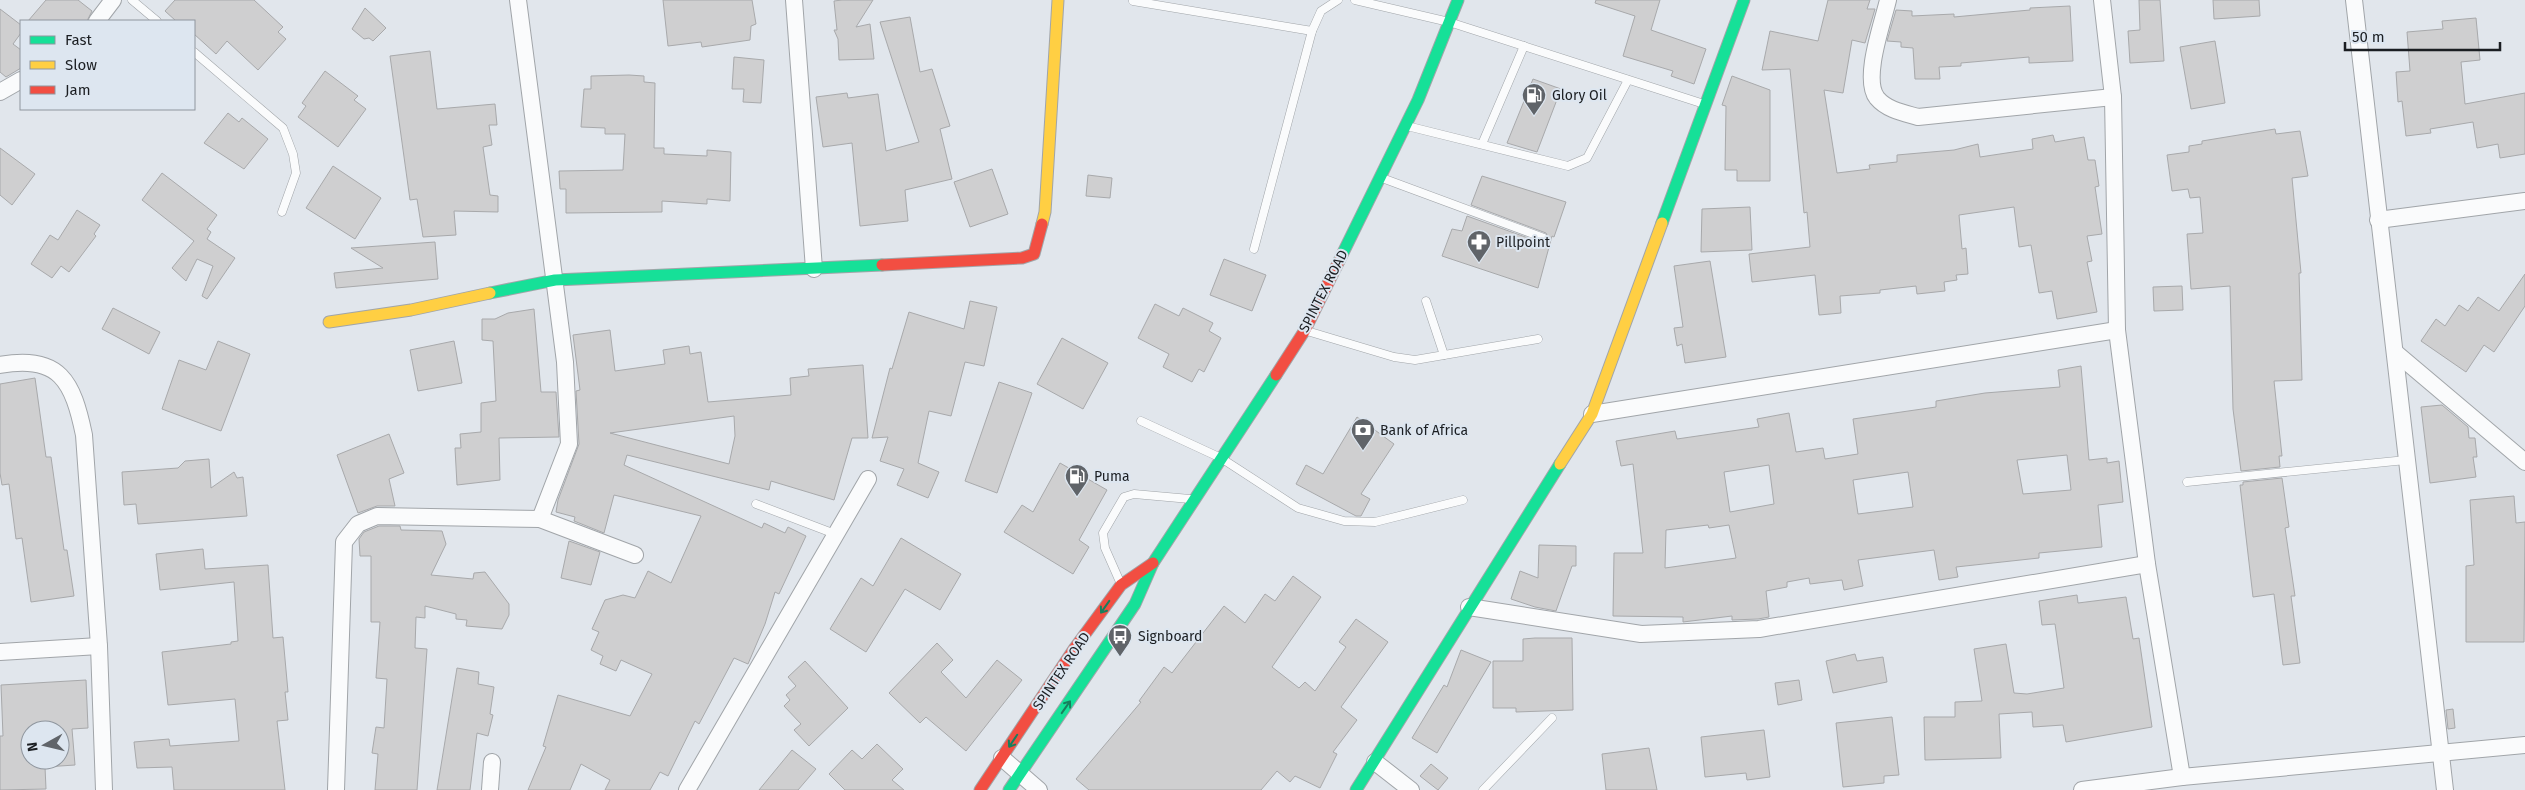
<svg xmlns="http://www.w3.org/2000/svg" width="2525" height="790" viewBox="0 0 2525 790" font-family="'Fira Sans',sans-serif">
	<rect width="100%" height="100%" fill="#e1e6ec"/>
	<g fill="#cfcfd0" stroke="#a8a9ab" fill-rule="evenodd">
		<polygon points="46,0 78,0 92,11 87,21 28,21"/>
		<polygon points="175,0 254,0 283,27 278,32 286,39 258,70 227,41 216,54 194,34 194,21 176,21 165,11"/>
		<polygon points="663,0 752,0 756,24 751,26 750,40 702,47 701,42 668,46"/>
		<polygon points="842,0 873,0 856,27 870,24 874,59 839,60 838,39 834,30 837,30 834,1"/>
		<polygon points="1596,0 1660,0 1651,30 1706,49 1694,84 1671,76 1673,71 1623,56 1635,16 1595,3"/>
		<polygon points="1828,0 1870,0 1867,9 1875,9 1865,43 1852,40 1843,93 1824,90 1837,173 1870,169 1869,165 1897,162 1897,155 1954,150 1978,144 1980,157 2033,149 2032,139 2053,135 2055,142 2084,137 2088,160 2095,160 2099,186 2095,187 2102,234 2087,236 2092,261 2087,262 2097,312 2057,319 2052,291 2039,293 2031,245 2019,247 2014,207 1959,215 1962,249 1966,248 1968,274 1956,275 1957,280 1944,282 1945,291 1917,294 1916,286 1880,290 1880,293 1840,296 1841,313 1819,315 1815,275 1752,282 1749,254 1810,247 1807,212 1804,213 1790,69 1762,70 1770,31 1818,41"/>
		<polygon points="2139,0 2160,0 2164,61 2130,63 2128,31 2140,30"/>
		<polygon points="2213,0 2259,0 2260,16 2214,19"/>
		<polygon points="2070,6 2073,61 2029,63 2029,57 1961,63 1961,66 1939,67 1940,79 1915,79 1913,48 1901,47 1901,42 1887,41 1896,10 1912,11 1912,16 1954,14 1954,17 2030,10 2030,8"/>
		<polygon points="365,8 386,28 373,41 369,38 364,39 352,29"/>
		<polygon points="0,9 21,25 21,33 13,44 21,50 21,68 6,77 0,72"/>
		<polygon points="910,17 920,72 932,69 950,126 940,129 952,179 905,190 908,221 860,226 852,143 823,147 816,97 847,93 848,98 878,94 886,151 919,142 880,22"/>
		<polygon points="2476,18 2480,60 2461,62 2465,104 2525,93 2525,154 2500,158 2498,144 2477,148 2473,122 2430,129 2431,133 2406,136 2402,101 2398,102 2396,72 2410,71 2407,32 2443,29 2442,21"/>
		<polygon points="2215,41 2225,103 2191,109 2180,47"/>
		<polygon points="430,51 437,109 495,104 497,125 489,125 492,145 483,147 490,195 498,196 498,212 454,211 456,235 423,237 417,199 410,200 390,56"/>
		<polygon points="734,57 764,60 761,103 743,102 744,89 732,89"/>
		<polygon points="325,71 358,96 354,100 366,109 338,147 298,117 306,106 302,103"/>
		<polygon points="629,75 644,76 644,82 655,83 654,148 664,148 664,154 707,156 707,150 731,152 730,201 707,199 707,204 662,201 662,212 566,213 566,189 560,189 559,171 623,170 625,134 605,134 605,128 581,127 584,89 591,89 591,76"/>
		<polygon points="1732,76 1770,90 1770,181 1737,181 1737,170 1725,170 1726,106 1722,105"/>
		<polygon points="1533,79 1561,89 1537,152 1507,143"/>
		<polygon points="228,113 239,122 242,118 268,139 244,169 204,143"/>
		<polygon points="2275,129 2276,134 2300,131 2308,176 2292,178 2301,273 2299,273 2302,380 2274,381 2282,456 2279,456 2280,467 2241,471 2233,409 2230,286 2191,289 2187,234 2203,233 2200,197 2190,198 2188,189 2172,191 2167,155 2189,152 2189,146 2202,144 2202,141"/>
		<polygon points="0,148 35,174 12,205 0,195"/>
		<polygon points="333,166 381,198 355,239 306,208"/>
		<polygon points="992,169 1008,214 970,227 954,182"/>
		<polygon points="162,173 217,215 207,229 211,232 207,239 235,258 207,299 202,296 213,266 197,259 186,281 172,268 194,241 142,200"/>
		<polygon points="1088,175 1112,178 1110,198 1086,196"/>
		<polygon points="1482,176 1566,202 1554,237 1552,236 1538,288 1442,256 1452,229 1462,231 1467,216 1542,243 1549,240 1546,233 1471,205"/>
		<polygon points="1750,207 1752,250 1701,252 1702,209"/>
		<polygon points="77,210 100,225 94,234 96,236 69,272 61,266 52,278 31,264 50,235 58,240"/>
		<polygon points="435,242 438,279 336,288 334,273 383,268 351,248"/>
		<polygon points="1224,259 1266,275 1252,311 1210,295"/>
		<polygon points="1710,261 1726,357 1685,363 1682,344 1677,346 1674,328 1683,327 1674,266"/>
		<polygon points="2525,274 2525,306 2494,352 2484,345 2466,372 2421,341 2436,319 2445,326 2459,305 2468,311 2478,297 2499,311"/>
		<polygon points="2182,286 2183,310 2154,311 2153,287"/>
		<polygon points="970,301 997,307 984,366 965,362 951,416 929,411 918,463 939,472 928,498 897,485 904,469 880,461 888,437 872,438 890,368 892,369 909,312 964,329"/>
		<polygon points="1155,304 1179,316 1183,308 1213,323 1209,331 1221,338 1204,372 1199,369 1192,382 1163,367 1169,354 1138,338"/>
		<polygon points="113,308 160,332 149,354 102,329"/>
		<polygon points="534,309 541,392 556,392 559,437 499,438 500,480 457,485 455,448 461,448 460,434 481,432 481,403 496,401 493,341 482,340 482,319 495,319 508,313"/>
		<path d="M610 330 615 371 665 364 663 350 689 346 690 354 701 352 708 402 791 395 790 378 809 376 808 369 863 365 868 438H852L834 500 771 481 769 490 627 455 624 465 762 528 764 523 785 533 788 527 806 536 779 594 775 592 765 624 748 664 734 658 699 724 695 721 668 776 660 772 650 790H605L610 780 581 764 570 790H528L546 747 543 746 558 695 630 716 652 674 621 660 616 671 600 664 603 656 591 650 599 632 592 629 605 600 623 595 635 598 648 571 671 583 701 516 614 495 604 533 574 521 575 517 556 512 558 500 579 444 576 391 580 390 573 335ZM734 416 735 436 729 464 610 433Z"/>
		<polygon points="1062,338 1108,363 1083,409 1037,384"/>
		<polygon points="218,341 250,354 221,431 162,409 179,360 206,370"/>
		<polygon points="454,341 462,383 418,391 410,350"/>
		<path d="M2081 366 2089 460 2107 458V463L2119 461 2123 502 2098 505 2102 547 2039 553V558L1956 567 1958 577 1939 580 1934 550 1858 560 1863 586 1844 590 1842 580 1810 584 1809 578 1787 582V587L1766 591 1769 617 1758 619 1732 620V616L1683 622V617L1613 616 1614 553H1643L1633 464 1621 466 1616 441 1675 431 1677 439 1759 427 1757 419 1789 413 1796 452 1823 448 1825 459 1858 454 1853 419 1936 407V401L1985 393 2060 387 2058 370ZM2067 455 2071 490 2023 494 2017 460ZM1769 465 1774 504 1730 512 1724 472ZM1908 472 1913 507 1858 514 1853 480ZM1708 525 1709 528 1729 525 1736 558 1665 568 1666 530Z"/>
		<polygon points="35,378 46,457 51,457 64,550 67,550 74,596 31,602 22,538 16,539 9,484 2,485 0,473 0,384"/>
		<polygon points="999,382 1032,393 997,493 965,481"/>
		<polygon points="2442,405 2468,427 2469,438 2475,438 2477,457 2473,457 2476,477 2430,483 2421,407"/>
		<polygon points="1357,417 1394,444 1361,494 1370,499 1361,516 1356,516 1296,484 1306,465 1323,474"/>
		<polygon points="389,434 404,473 389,479 395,506 377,506 358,513 337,455"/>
		<polygon points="209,459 211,488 234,472 237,478 243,477 247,516 138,524 136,504 124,505 122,472 178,468 185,461"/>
		<polygon points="1060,463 1107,490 1079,540 1089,547 1073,574 1004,532 1022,505 1033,512"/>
		<polygon points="2282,478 2289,527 2285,528 2295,596 2291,596 2300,663 2283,665 2274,594 2253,597 2240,485 2243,485 2243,482"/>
		<polygon points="2514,496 2516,523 2525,522 2524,642 2466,642 2466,566 2474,565 2470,500"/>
		<polygon points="379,526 400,526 401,530 442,531 446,544 431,575 473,579 474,573 485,572 509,604 509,615 502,629 466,626 467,620 456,619 456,614 425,606 425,618 416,617 415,648 427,649 417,790 375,790 378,754 372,753 376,727 384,728 387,679 376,678 380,622 371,622 371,556 360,556 359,539 364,532"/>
		<polygon points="901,538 961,574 940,610 905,589 866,652 830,629 861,578 873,586"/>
		<polygon points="569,541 600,552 591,585 561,578"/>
		<polygon points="1539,545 1576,546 1576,566 1572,566 1556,611 1535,607 1511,599 1520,571 1538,578"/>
		<polygon points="203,549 205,569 268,565 273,638 283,637 288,692 285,692 288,720 277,721 285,790 174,790 172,767 137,768 134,742 169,739 170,746 239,741 235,699 168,705 162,652 231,644 231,642 238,641 234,582 160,590 156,554"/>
		<polygon points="1293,576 1321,597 1272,667 1299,688 1305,682 1315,691 1346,647 1339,642 1356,619 1388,642 1341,707 1357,720 1333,752 1337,754 1320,788 1295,776 1290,782 1277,771 1261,790 1089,790 1076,779 1141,702 1139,701 1164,667 1172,673 1224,606 1245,623 1265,594 1275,601"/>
		<polygon points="2077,595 2078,603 2126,597 2133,639 2139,638 2152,727 2066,742 2063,725 2033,727 2032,712 1999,714 2001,758 1925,760 1924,717 1955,717 1955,702 1982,701 1974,649 2006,644 2014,693 2027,694 2064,688 2055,624 2042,625 2039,601"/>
		<polygon points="1535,638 1572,638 1573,710 1516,712 1516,708 1493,708 1493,661 1523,661 1523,639"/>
		<polygon points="937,643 953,660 941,672 966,698 997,660 1022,680 966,751 926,717 920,723 889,693"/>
		<polygon points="1461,650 1491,662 1437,753 1412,738 1444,685 1447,687"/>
		<polygon points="1855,654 1857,661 1883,657 1887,682 1833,693 1826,661"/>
		<polygon points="805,661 848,708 809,746 794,730 801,724 784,706 790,700 786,695 796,686 788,677"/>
		<polygon points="457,668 479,672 478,684 494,687 490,714 493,715 488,736 477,733 470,790 437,790"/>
		<path d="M86 680 88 728 72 729 75 765 45 767 46 789 0 790V736H3L1 685ZM30 730H60V760H30Z"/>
		<polygon points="1799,680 1802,700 1778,705 1775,683"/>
		<polygon points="2453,709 2455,728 2448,729 2446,710"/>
		<polygon points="1892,717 1899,775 1884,776 1884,783 1843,787 1836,723"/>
		<polygon points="1764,730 1770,777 1747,780 1746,773 1705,777 1701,737"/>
		<polygon points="877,744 903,769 892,780 904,790 845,790 829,774 852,750 862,759"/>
		<polygon points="1649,748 1657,790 1606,790 1602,754"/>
		<polygon points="792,750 816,769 798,790 759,790"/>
		<polygon points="1431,764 1448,778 1438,790 1420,776"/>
	</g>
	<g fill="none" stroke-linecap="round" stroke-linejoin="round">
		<g stroke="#a1a5a9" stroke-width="9">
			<g id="lane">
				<polyline points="132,0 157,21"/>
				<polyline points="1355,0 1449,22 1704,104"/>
				<polyline points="1133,1 1312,31"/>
				<polyline points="194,52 283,128 293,154 296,173 282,212"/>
				<polyline points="1407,126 1568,166 1587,158 1628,80"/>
				<polyline points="1482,144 1524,46"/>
				<polyline points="1382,178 1544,238"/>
				<polyline points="1254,249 1312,31 1321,11 1338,0"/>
				<polyline points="1426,301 1444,355"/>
				<polyline points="1307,331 1394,357 1415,360 1538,339"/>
				<polyline points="1141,421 1221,458 1298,508 1344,521 1375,522 1463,500"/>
				<polyline points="2187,482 2406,460"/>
				<polyline points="756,504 835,534"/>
				<polyline points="1120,582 1105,548 1103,533 1124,497 1134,494 1190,499"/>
				<polyline points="1483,790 1552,718"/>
			</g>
		</g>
		<g stroke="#a1a5a9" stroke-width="18">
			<g id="street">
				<polyline points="518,0 565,362 569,444 540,519"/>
				<polyline points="794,0 814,269"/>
				<path d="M1888 0C1883 22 1862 79 1877 98 1887 110 1904 113 1918 117L2113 97"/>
				<polyline points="2102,0 2113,97 2117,330 2147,564 2182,777"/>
				<polyline points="2354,0 2445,790"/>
				<polyline points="97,21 113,0"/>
				<polyline points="0,92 21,80"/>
				<polyline points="2378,220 2525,201"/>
				<polyline points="2396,353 2525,462"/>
				<path d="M0 365C60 354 73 382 84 435L99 646 104 790"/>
				<polyline points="1592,414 2117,330"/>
				<polyline points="1469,607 1641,634 1759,629 2147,564"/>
				<polyline points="0,652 99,646"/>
				<polyline points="1002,758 1039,790"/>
				<polyline points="1375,762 1411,790"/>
				<polyline points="336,790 344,542 358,524 377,516 540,519 635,555"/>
				<polyline points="490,790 492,762"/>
				<polyline points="687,790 868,479"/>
				<polyline points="2082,790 2182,777 2525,745"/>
			</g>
		</g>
		<g stroke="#a1a5a9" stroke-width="13">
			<g id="fast">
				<polyline points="1662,223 1744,0"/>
				<polyline points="1339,261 1418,100 1458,0"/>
				<polyline points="490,293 555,280 882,265"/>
				<polyline points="1009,790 1135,604 1153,563 1276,375"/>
				<polyline points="1356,790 1560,464"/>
			</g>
		</g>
		<g stroke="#a1a5a9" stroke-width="13">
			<g id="slow">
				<polyline points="1042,224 1045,212 1058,0"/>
				<polyline points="329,322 411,310 490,293"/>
				<polyline points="1560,464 1592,414 1662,223"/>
			</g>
		</g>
		<g stroke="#a1a5a9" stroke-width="13">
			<g id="jam">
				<polyline points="882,265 1022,258 1034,254 1042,224"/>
				<polyline points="1276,375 1305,330 1339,261"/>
				<polyline points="980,790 1074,649 1121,585 1153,563"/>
			</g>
		</g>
		<use href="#lane" stroke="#fafbfc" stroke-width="8"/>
		<use href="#street" stroke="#fafbfc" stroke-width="16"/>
		<use href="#fast" stroke="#16e098" stroke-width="11"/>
		<use href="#slow" stroke="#ffcf43" stroke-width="11"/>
		<use href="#jam" stroke="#f24e42" stroke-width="11"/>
	</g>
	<defs><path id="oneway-shaft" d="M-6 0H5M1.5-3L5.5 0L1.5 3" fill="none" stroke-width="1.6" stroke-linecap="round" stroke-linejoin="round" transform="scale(1.25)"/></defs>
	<g stroke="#187f5d">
		<use href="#oneway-shaft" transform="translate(1105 607) rotate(125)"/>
		<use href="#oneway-shaft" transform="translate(1066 707) rotate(-55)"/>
		<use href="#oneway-shaft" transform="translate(1013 741) rotate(124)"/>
	</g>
	<defs>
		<g id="fuel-pin" transform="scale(1.25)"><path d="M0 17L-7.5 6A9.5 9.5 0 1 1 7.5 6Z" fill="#606469" stroke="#dde6f0"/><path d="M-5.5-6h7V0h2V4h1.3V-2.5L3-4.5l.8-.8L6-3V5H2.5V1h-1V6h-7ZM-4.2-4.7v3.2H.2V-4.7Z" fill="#fff"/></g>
		<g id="pharmacy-pin" transform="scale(1.25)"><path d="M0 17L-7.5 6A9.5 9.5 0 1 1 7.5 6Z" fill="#606469" stroke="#dde6f0"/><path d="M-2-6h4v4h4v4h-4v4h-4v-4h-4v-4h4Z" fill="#fff"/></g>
		<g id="bank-pin" transform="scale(1.25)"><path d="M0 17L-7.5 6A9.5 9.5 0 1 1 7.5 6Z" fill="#606469" stroke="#dde6f0"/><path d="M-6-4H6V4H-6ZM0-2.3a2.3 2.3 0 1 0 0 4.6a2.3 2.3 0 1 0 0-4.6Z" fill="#fff"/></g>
		<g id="bus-pin" transform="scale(1.25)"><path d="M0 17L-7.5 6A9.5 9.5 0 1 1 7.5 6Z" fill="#606469" stroke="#dde6f0"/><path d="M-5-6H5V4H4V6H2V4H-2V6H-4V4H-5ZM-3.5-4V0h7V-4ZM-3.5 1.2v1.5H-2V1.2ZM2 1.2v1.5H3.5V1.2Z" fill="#fff"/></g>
	</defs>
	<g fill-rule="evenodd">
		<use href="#fuel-pin" x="1534" y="95"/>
		<use href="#pharmacy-pin" x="1479" y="242"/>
		<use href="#bank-pin" x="1363" y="430"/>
		<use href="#fuel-pin" x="1077" y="476"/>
		<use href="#bus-pin" x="1120" y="636"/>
	</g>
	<g text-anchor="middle" stroke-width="4" stroke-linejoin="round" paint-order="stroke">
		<g font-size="14" fill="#1b1e22" stroke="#dde6f0" text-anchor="start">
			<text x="1552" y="100">Glory Oil</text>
			<text x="1496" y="247">Pillpoint</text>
			<text x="1380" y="435">Bank of Africa</text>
			<text x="1094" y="481">Puma</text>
			<text x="1138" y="641">Signboard</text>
		</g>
		<g font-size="14" fill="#1b1e22" stroke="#dde6f0">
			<text transform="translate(1323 291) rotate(-63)" y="5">SPINTEX ROAD</text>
			<text transform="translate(1061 671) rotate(-56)" y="5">SPINTEX ROAD</text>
		</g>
	</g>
	<rect x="20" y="20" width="175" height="90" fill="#dde6f0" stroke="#8f969e"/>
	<rect x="30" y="36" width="25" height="8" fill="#16e098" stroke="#8f969e"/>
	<text x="65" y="45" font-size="15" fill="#1b1e22">Fast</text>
	<rect x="30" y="61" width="25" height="8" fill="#ffcf43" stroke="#8f969e"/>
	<text x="65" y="70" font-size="15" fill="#1b1e22">Slow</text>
	<rect x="30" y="86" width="25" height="8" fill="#f24e42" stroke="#8f969e"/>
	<text x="65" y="95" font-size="15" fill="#1b1e22">Jam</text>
	<g transform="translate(45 745) rotate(262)"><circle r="24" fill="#dde6f0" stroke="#8f969e"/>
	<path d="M0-4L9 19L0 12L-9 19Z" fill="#606469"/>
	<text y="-8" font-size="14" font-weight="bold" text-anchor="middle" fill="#1b1e22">N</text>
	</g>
	<path d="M2345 42v8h155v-8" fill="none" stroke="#1b1e22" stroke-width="2.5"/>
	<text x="2352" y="42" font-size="15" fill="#1b1e22" stroke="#dde6f0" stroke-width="4" paint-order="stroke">50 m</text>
</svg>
